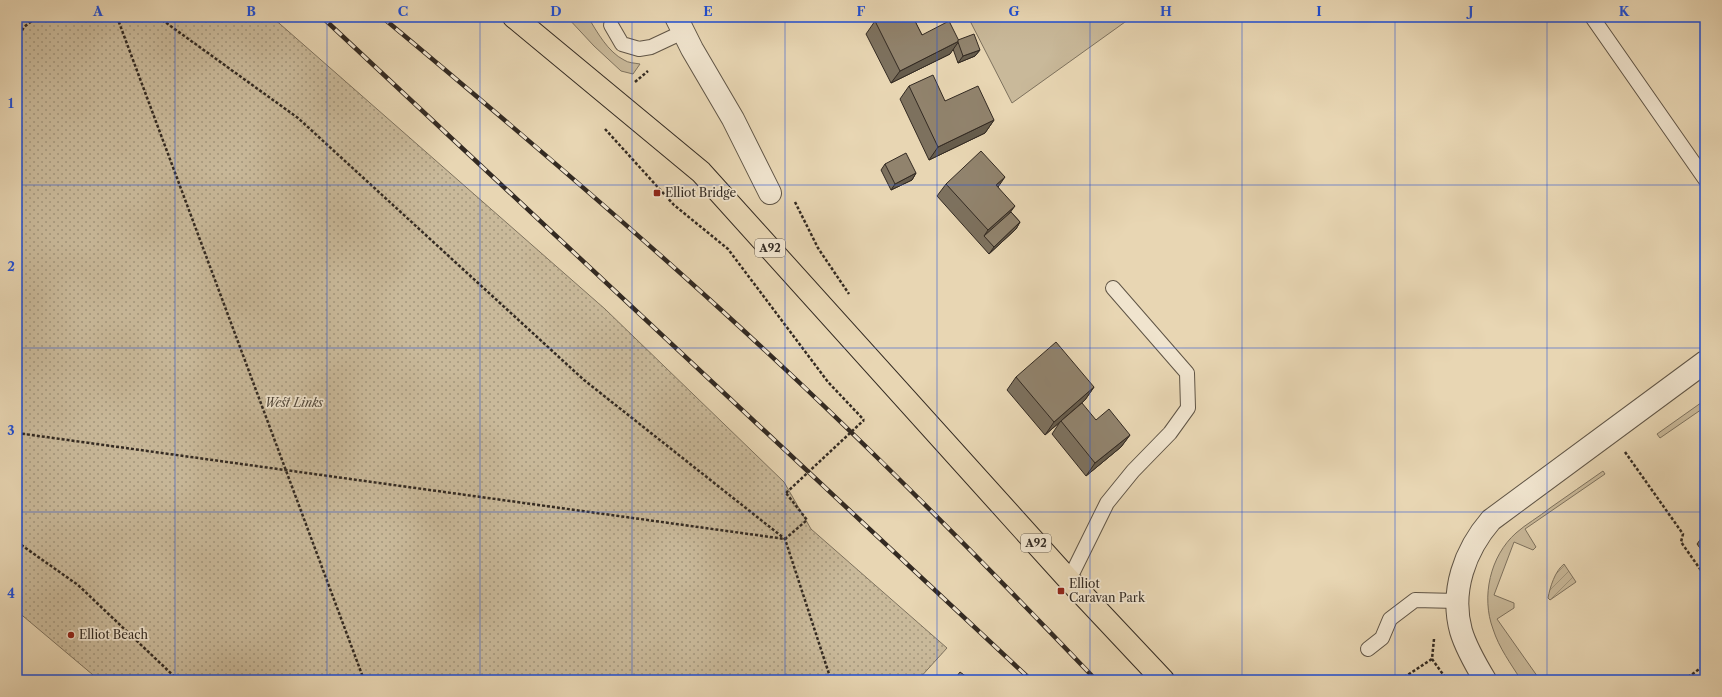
<svg xmlns="http://www.w3.org/2000/svg" width="1722" height="697" viewBox="0 0 1722 697" font-family="'Libre Caslon Text',serif">
	<defs>
		<pattern id="park-dots" width="8" height="8" patternUnits="userSpaceOnUse"><rect width="8" height="8" fill="#c9b99a"/><path d="M2 2h.1M6 6h.1" fill="none" stroke="#a4977d" stroke-width="1.8" stroke-linecap="round"/></pattern>
		<pattern id="garden-furrows" width="10" height="10" patternUnits="userSpaceOnUse"><rect width="10" height="10" fill="#c9b99a"/><path d="M-1 1l2-2M0 10L10 0M9 11l2-2" fill="none" stroke="#a4977d"/></pattern>
	</defs>
	<rect width="100%" height="100%" fill="#e8d6b3"/>
	<filter id="stains"><feTurbulence type="fractalNoise" baseFrequency=".005" numOctaves="4"/><feColorMatrix values="0 0 0 0 .2 0 0 0 0 .09 0 0 0 0 .02 0 0 0 .5 -.17"/></filter>
	<radialGradient id="worn" r=".72"><stop offset=".6" stop-color="#630" stop-opacity="0"/><stop offset="1" stop-color="#630" stop-opacity=".3"/></radialGradient>
	<g fill="#c9b99a" stroke="#7e725e">
		<path d="M567 17H588C597 32 608 52 624 60 628 63 635 63 640 64L633 74 621 71 594 46Z"/>
		<polygon points="968,17 1132,17 1012,103"/>
		<polygon points="1705,400 1705,407 1660,438 1657,434"/>
		<path d="M1603 471 1605 474 1525 529 1536 547 1533 550 1514 542 1494 595 1514 603V608L1497 619 1540 680H1521C1511 664 1499 648 1493 629 1481 597 1490 556 1516 533 1526 524 1539 517 1550 508 1568 496 1585 483 1603 471Z"/>
	</g>
	<polygon fill="url(#park-dots)" stroke="#7e725e" points="17,17 272,17 605,309 784,482 811,529 947,648 918,680 99,680 17,611"/>
	<path fill="url(#garden-furrows)" stroke="#7e725e" d="M1564 564 1576 582 1550 600 1548 598C1550 587 1555 571 1564 564Z"/>
	<g fill="none" stroke-linecap="round" stroke-linejoin="round">
		<g stroke="#605546" stroke-width="16">
			<g id="service">
				<polyline points="1592,17 1705,179"/>
				<polyline points="611,25 622,44 639,49 651,47 683,32"/>
				<polyline points="1069,580 1107,503 1133,471 1170,433 1188,408 1187,373 1113,288"/>
				<polyline points="1368,649 1382,638 1390,619 1415,600 1457,601"/>
			</g>
		</g>
		<g stroke="#605546" stroke-width="24">
			<g id="minor">
				<polyline points="676,17 692,49 733,119 770,193"/>
				<path d="M1485 680C1476 665 1466 648 1461 631 1450 591 1465 550 1491 520L1705 362"/>
			</g>
		</g>
		<g stroke="#332a22" stroke-width="24">
			<polyline id="primary" points="514,17 701,172 1069,580 1163,680"/>
		</g>
		<g stroke="#332a22" stroke-width="2.5" stroke-dasharray="3 2" stroke-linecap="butt">
			<polyline points="117,17 364,680"/>
			<polyline points="158,17 298,118 584,380 785,539 831,680"/>
			<polyline points="17,39 24,27 37,17"/>
			<polyline points="635,82 648,71"/>
			<polyline points="605,129 674,205 728,249 828,382 864,420"/>
			<polyline points="795,202 818,248 849,294"/>
			<polyline points="17,433 785,539 807,520 786,493"/>
			<polyline points="1625,452 1683,534 1681,542 1705,576"/>
			<polyline points="17,542 78,585 178,680"/>
			<polyline points="1434,639 1432,659 1447,680"/>
			<polyline points="1400,680 1432,659"/>
			<polyline points="1684,680 1705,665"/>
		</g>
		<use href="#service" stroke="#f0e4ce" stroke-width="14"/>
		<use href="#minor" stroke="#f0e4ce" stroke-width="22"/>
		<use href="#primary" stroke="#e8d6b3" stroke-width="22"/>
		<g stroke="#332a22" stroke-width="4.5">
			<g id="rail">
				<polyline points="322,17 1031,680"/>
				<path d="M382 17C496 112 609 208 719 308 850 427 974 552 1096 680"/>
			</g>
		</g>
		<use href="#rail" stroke="#f0e4ce" stroke-width="3" stroke-dasharray="9" stroke-linecap="butt"/>
		<polyline stroke="#332a22" stroke-width="2.5" stroke-dasharray="3 2" stroke-linecap="butt" points="786,493 864,420"/>
	</g>
	<g fill="#7d715e" stroke="#332a22">
		<polygon points="884,17 915,17 913,18 922,35 958,40 980,50 975,56 958,63 953,49 950,54 891,83 866,34 875,21"/>
		<polygon points="909,86 945,101 994,120 985,133 929,160 900,99"/>
		<polygon points="885,164 916,173 912,180 891,190 881,170"/>
		<polygon points="946,184 998,187 1011,212 1020,222 1016,229 989,254 937,196"/>
		<polygon points="1016,377 1094,387 1085,400 1066,417 1096,420 1130,435 1121,447 1086,476 1052,434 1060,422 1045,435 1007,390"/>
		<polygon points="1705,533 1705,555 1697,544"/>
	</g>
	<g fill="#665c4c" stroke="#332a22">
		<polygon points="959,41 950,54 891,83 900,71"/>
		<polygon points="980,50 975,56 958,63 963,56"/>
		<polygon points="994,120 985,133 929,160 938,147"/>
		<polygon points="916,173 912,180 891,190 895,184"/>
		<polygon points="1005,177 996,190 996,185"/>
		<polygon points="1015,206 1006,218 984,236 988,230"/>
		<polygon points="1020,222 1016,229 989,254 994,247"/>
		<polygon points="1094,387 1085,400 1045,435 1054,422"/>
		<polygon points="1130,435 1121,447 1086,476 1095,463"/>
	</g>
	<g fill="#91836d" stroke="#332a22">
		<polygon points="884,17 913,17 922,35 949,21 959,41 900,71 875,21"/>
		<polygon points="974,34 980,50 963,56 958,42 958,40"/>
		<polygon points="933,75 945,101 978,86 994,120 938,147 909,86"/>
		<polygon points="981,151 1005,177 996,185 1015,206 988,230 946,184"/>
		<polygon points="906,153 916,173 895,184 885,164"/>
		<polygon points="1011,212 1020,222 994,247 984,236"/>
		<polygon points="1056,342 1094,387 1054,422 1016,377"/>
		<polygon points="1082,403 1096,420 1109,409 1130,435 1095,463 1061,421"/>
		<polygon points="960,672 971,680 954,680"/>
		<polygon points="997,676 1002,680 993,680"/>
	</g>
	<path fill="none" stroke="#1d4ed8" stroke-width="1" stroke-opacity="0.55" d="M175 17V680M327 17V680M480 17V680M632 17V680M785 17V680M937 17V680M1090 17V680M1242 17V680M1395 17V680M1547 17V680M17 185H1705M17 348H1705M17 512H1705"/>
	<g fill="#8f2418" stroke="#f0e4ce" stroke-width="1.5">
		<rect x="653" y="189" width="8" height="8" rx="2"/>
		<rect x="1057" y="587" width="8" height="8" rx="2"/>
		<circle cx="71" cy="635" r="4"/>
	</g>
	<g text-anchor="middle" stroke-width="3.5" stroke-linejoin="round" paint-order="stroke">
		<g fill="#f0e4ce" stroke="#6c6256" stroke-width="1">
			<rect x="755" y="239" width="30" height="18" rx="3"/>
			<rect x="1021" y="534" width="30" height="18" rx="3"/>
		</g>
		<g font-size="11" font-weight="bold" fill="#332a22">
			<text x="770" y="252">A92</text>
			<text x="1036" y="547">A92</text>
		</g>
		<g font-size="12" fill="#332a22" stroke="#f0e4ce" text-anchor="start">
			<text x="665" y="197">Elliot Bridge</text>
			<text x="1069" y="588">Elliot<tspan x="1069" dy="14">Caravan Park</tspan></text>
			<text x="79" y="639">Elliot Beach</text>
		</g>
		<g font-size="12" font-style="italic" fill="#51473a" stroke="#f0e4ce">
			<text x="294" y="407">West Links</text>
		</g>
	</g>
	<rect width="1722" height="697" fill="none" stroke="#e8d6b3" stroke-width="44"/>
	<rect x="22" y="22" width="1678" height="653" fill="none" stroke="#1d4ed8" stroke-width="1.5"/>
	<g font-size="13" text-anchor="middle" font-weight="bold" fill="#1d4ed8">
		<text x="98" y="16">A</text>
		<text x="251" y="16">B</text>
		<text x="403" y="16">C</text>
		<text x="556" y="16">D</text>
		<text x="708" y="16">E</text>
		<text x="861" y="16">F</text>
		<text x="1014" y="16">G</text>
		<text x="1166" y="16">H</text>
		<text x="1319" y="16">I</text>
		<text x="1471" y="16">J</text>
		<text x="1624" y="16">K</text>
		<text x="11" y="108">1</text>
		<text x="11" y="271">2</text>
		<text x="11" y="435">3</text>
		<text x="11" y="598">4</text>
	</g>
	<rect width="100%" height="100%" filter="url(#stains)"/>
	<rect width="100%" height="100%" fill="url(#worn)"/>
</svg>
